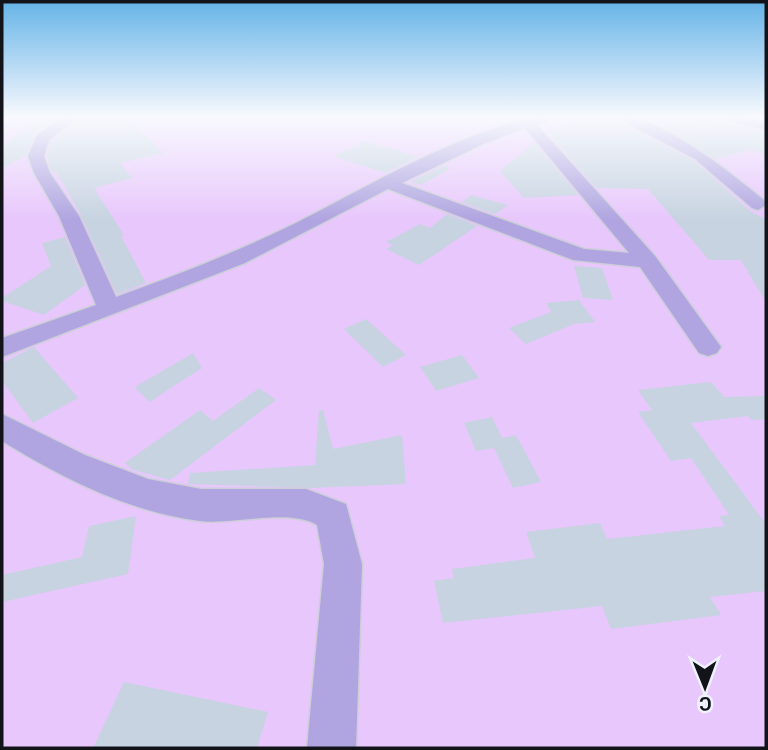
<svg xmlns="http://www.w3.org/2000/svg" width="768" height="750" viewBox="0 0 768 750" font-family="Roboto,sans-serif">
	<rect width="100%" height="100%" fill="#eff2fd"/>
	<rect fill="#e8c7fc" x="2" y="116" width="764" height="632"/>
	<g fill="#c7d3e1">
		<polygon points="46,116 60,116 35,133 26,156 2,168 2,147 32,122 43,122"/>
		<polygon points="81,116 124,116 164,153 120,163 132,178 94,188 124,235 121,236 146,283 117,294 81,215 57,173 52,172 47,156 51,142"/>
		<polygon points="707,119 766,132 766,154 751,150 715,159 661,126"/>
		<polygon points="620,122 694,161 750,211 766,219 766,302 741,260 709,260 648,189 597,188 548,133 553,128 572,127 569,124"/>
		<polygon points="366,141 418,157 385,173 333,156"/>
		<polygon points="534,143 578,195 524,198 500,171"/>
		<polygon points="444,166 451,168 421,185 410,182"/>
		<polygon points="471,195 508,205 495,214 462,202"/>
		<polygon points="447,214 477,226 419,265 386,249 393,245 386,242 420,224 430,228"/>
		<polygon points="65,237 85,285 44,315 2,301 2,298 51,266 42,243"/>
		<polygon points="574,266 602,268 613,300 583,298"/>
		<polygon points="579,300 595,322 574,324 526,344 509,328 551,312 546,303"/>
		<polygon points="366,319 406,355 383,367 344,329"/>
		<polygon points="34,347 78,398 33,423 2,381 2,363"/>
		<polygon points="193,353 202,368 149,402 135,387"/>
		<polygon points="462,355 479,378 436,391 420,367"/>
		<polygon points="711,382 724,397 766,396 766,419 751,420 748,416 691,423 766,524 766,591 710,597 721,615 611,629 602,606 443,623 434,581 454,578 452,569 535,558 526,532 600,523 607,539 725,526 719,516 729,515 691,458 671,461 638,412 652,410 638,390"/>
		<polygon points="259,388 276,400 170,480 133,470 125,463 200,410 213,421"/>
		<polygon points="319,410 323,410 333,449 402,435 406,484 310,488 188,484 190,473 315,465"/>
		<polygon points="492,417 502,438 516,435 541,482 513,488 494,448 476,451 464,423"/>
		<polygon points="136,516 128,574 2,602 2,575 82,557 89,526"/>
		<polygon points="124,682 268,712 257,748 93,748"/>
	</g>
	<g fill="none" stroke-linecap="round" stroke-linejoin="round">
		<g stroke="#ccced9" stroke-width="3">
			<g id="minor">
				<path d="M64 116H79L49 140 44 156 50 173 79 216 116 297C178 275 239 251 298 222 365 188 486 116 557 116L537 125 655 256 721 347 717 353 708 356 699 353 640 267 573 260 388 189 245 263 2 357V338L96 305 59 216 34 173 28 156 37 135ZM525 128 629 253 584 249 402 183 483 144Z"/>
				<path d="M613 116C656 112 731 173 764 200L766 205 758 210 752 208 695 159Z"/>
				<polygon points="721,116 741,116 766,122 766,130 722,119"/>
				<path d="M2 414 85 455 148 479 201 489H306L346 504 362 564 356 748H307L324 564 317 525C290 508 232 525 200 521 129 512 62 478 2 441Z"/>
			</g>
		</g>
		<use href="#minor" fill="#b0a5e0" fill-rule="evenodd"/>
	</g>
	<linearGradient id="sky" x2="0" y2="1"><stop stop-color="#64b3e7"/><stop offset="0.53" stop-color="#f8f9fe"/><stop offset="1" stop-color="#f8f9fe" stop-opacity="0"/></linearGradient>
	<rect width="768" height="220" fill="url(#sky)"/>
	<rect width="768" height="750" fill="none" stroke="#12141a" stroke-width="7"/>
	<g transform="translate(705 687) rotate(179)" stroke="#eff2fd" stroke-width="5" paint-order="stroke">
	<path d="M0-5L12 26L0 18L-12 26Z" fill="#12141a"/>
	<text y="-10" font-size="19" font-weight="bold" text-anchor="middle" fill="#12141a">С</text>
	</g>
</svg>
